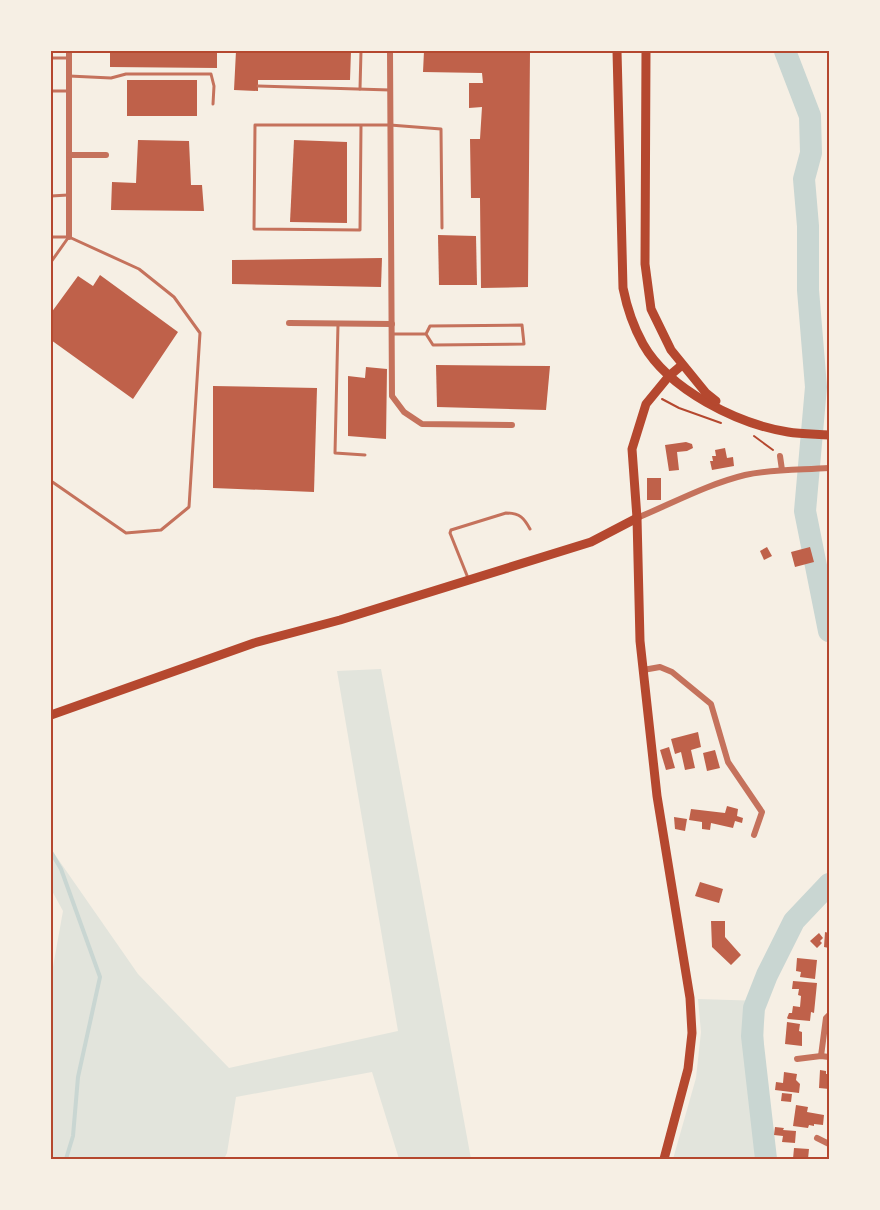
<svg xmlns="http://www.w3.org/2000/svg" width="880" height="1210" viewBox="0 0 880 1210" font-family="Georgia,serif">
	<rect width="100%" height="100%" fill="#f6efe4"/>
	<g fill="#e2e4dc">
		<polygon points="381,669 471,1159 399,1159 372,1072 236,1097 227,1153 224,1159 51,1159 51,978 63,911 51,889 51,849 138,974 229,1068 398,1031 337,671"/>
		<polygon points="698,999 763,1001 765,1100 772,1159 673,1159 696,1078 701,1032"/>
	</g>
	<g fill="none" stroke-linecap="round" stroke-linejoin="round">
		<polyline stroke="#c9d6d2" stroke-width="4" points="51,852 61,869 100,977 78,1077 73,1136 66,1159"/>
		<g stroke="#c9d6d2" stroke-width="22">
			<polyline points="785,51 810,116 811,153 804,179 808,226 808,290 816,387 805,511 829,631"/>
			<polyline points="766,1159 752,1036 754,1008 767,975 794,921 829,884"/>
		</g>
	</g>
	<g fill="#bf614a">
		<polygon points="110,51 217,51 217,68 110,67"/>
		<polygon points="236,51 351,51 350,80 258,80 258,91 234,90"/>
		<polygon points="424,51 530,51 528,287 481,288 480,198 471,198 470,139 480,139 482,107 469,108 469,83 483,83 482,73 423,72"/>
		<rect x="127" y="80" width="70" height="36"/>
		<polygon points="138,140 189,141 191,185 202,185 204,211 111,210 112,182 136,183"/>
		<polygon points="294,140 347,142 347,223 290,222"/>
		<polygon points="438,235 476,236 477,285 439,285"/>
		<polygon points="382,258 381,287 232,284 232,260"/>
		<polygon points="100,275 178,332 133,399 51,340 51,313 78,276 93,286"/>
		<polygon points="436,365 550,366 546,410 437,407"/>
		<polygon points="366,367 387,369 386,439 348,436 348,376 365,378"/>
		<polygon points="213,386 317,388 314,492 213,488"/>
		<polygon points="686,442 692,444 693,448 687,451 677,452 679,470 669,471 665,445"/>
		<polygon points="725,448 727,458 733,457 734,466 712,470 710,461 713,461 712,456 716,456 715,450"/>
		<rect x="647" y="478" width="14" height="22"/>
		<polygon points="767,547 772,556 764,560 760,551"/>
		<polygon points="810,547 814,562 795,567 791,552"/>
		<polygon points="698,732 701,747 691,750 695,768 685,770 681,752 675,754 671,739"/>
		<polygon points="669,747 675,768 666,770 660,750"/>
		<polygon points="715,750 720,768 707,771 703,753"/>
		<polygon points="727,806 738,809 737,816 743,818 742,823 735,821 733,828 711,823 710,830 702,829 702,822 689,820 691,809 725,813"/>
		<polygon points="674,817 687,819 685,831 675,829"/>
		<polygon points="700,882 723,889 719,903 695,896"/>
		<polygon points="711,921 725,921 725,937 741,955 731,965 712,947"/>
		<polygon points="825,932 829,933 829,948 824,947"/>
		<polygon points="819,933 823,938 820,941 822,943 817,948 810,941"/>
		<polygon points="797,958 817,960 815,979 800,977 801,972 796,971"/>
		<polygon points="793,981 817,983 814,1013 811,1012 810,1021 788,1019 787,1018 789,1013 792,1013 793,1006 800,1007 801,996 798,995 799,989 792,989"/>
		<polygon points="787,1022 800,1024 799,1031 802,1032 802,1046 785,1044"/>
		<polygon points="820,1070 826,1071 826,1074 829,1074 829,1089 819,1088"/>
		<polygon points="784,1072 797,1074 796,1080 800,1084 799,1093 775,1090 776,1082 783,1083"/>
		<polygon points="782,1093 792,1094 791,1102 781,1101"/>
		<polygon points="796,1105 808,1107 807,1112 824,1115 823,1125 814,1124 814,1126 809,1125 808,1128 793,1126"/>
		<polygon points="775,1127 784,1128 783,1130 796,1131 795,1143 782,1142 783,1136 774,1135"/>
		<polygon points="794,1148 809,1149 808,1159 793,1159"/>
	</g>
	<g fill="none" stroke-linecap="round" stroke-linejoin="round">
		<g stroke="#b5482f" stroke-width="2">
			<polyline points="662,399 679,408 721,423"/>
			<polyline points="754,436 773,450"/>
		</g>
		<g stroke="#c5725c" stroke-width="3">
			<polyline points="51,58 67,58"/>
			<polyline points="69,76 111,78 126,74 211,74 214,86 213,104"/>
			<polyline points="258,86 390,90"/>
			<polyline points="360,89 361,51"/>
			<polyline points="51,91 69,91"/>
			<polyline points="361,125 360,230 254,229 255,125 390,125 441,129 442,228"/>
			<polyline points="51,196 68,195"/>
			<polyline points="51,237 69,237 139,269 174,297 200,333 189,507 161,530 126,533 51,481"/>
			<polyline points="51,262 68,238"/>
			<polyline points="338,324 335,453 365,455"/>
			<polyline points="392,334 426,334 430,326 522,325 524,344 433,345 426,334"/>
			<path d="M468 578 450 533 451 530 506 513C520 513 524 518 530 529"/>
		</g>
		<g stroke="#c5725c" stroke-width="6">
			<polyline points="69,51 69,237"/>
			<polyline points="390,51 392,396 404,412 422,424 512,425"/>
			<polyline points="69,155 106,155"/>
			<polyline points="289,323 392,324"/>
			<polyline points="780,456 782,470"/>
			<path d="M637 518C673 503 708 484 745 475 772 469 801 470 829 468"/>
			<polyline points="643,670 660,667 672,672 711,704 728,762 762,812 754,835"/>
			<polyline points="821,1056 826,1018 829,1015"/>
			<polyline points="797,1059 821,1056 829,1057"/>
			<polyline points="817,1138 829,1144"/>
		</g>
		<g stroke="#b5482f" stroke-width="9">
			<path d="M617 51 623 288C627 308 633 326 643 344 669 390 738 424 788 432 801 434 815 434 829 435"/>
			<polyline points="646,51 645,264 651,309 671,350 706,393 716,401"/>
			<polyline points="51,715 254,643 340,620 591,542 637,518"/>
			<polyline points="664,1159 688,1069 692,1033 690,998 657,796 640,641 637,518 632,449 646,404 669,376 682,365"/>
		</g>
	</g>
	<rect width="880" height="1210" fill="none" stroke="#f6efe4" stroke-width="105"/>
	<rect x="52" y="52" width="776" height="1106" fill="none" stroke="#b5482f" stroke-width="2"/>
</svg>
